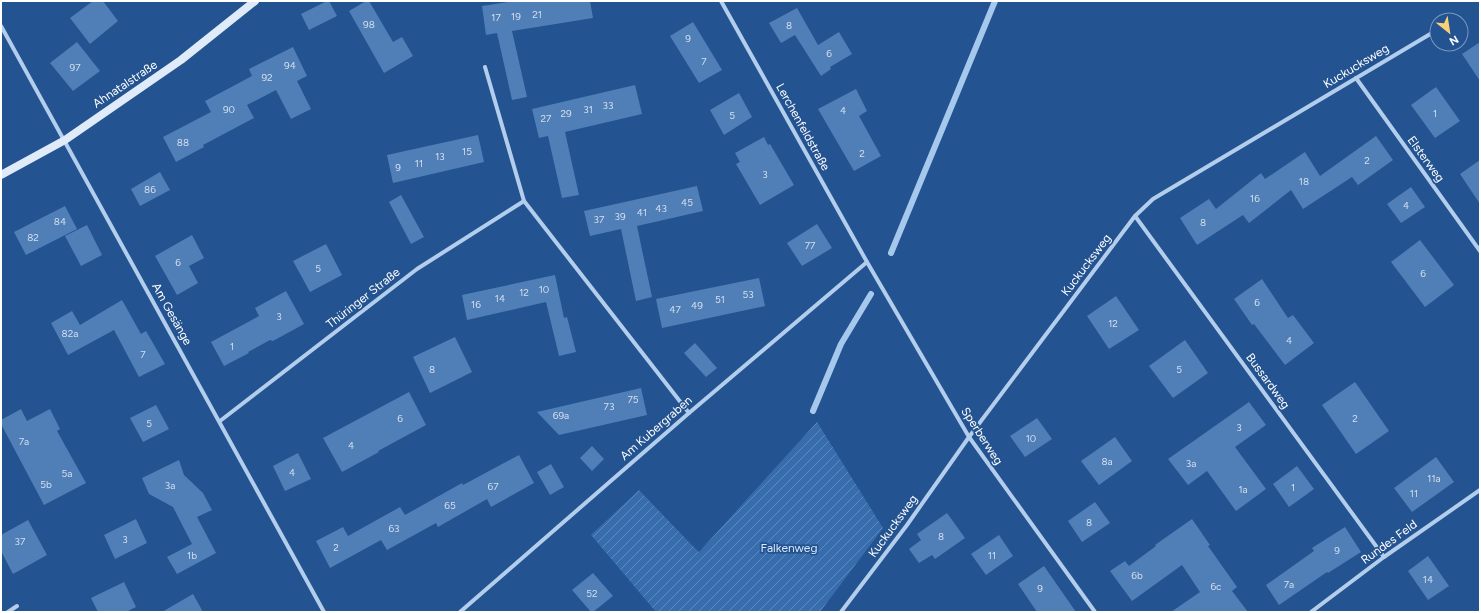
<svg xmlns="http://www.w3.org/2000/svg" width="1481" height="613" viewBox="0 0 1481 613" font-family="Figtree,sans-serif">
	<defs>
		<pattern id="garden-furrows" width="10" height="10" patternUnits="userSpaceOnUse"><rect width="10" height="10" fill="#376dad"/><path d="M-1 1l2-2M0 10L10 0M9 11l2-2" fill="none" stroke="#5f8abd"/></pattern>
	</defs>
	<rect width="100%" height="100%" fill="#235390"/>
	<polygon fill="url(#garden-furrows)" points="817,422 883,528 820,612 656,612 591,535 639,490 686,539 699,552"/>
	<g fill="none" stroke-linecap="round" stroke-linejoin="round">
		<g stroke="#a7c8ed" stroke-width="6">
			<polyline points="891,253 995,1"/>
			<polyline points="813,411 841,344 871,294"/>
		</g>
	</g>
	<g fill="#507fb8">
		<polygon points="93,1 103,1 118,21 90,44 70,18"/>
		<polygon points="327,1 329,1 337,16 309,30 301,14"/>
		<polygon points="366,1 369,1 393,42 402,37 413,56 384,73 349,11"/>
		<polygon points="514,1 590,1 593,18 512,31 527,97 512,100 497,33 486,35 482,6"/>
		<polygon points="797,8 818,45 839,32 852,54 830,67 831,69 821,76 795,35 781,43 769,23"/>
		<polygon points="693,22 722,70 699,83 670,36"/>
		<polygon points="77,42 100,71 73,91 50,63"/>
		<polygon points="1480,42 1480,81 1462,54"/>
		<polygon points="293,47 307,76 297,81 311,109 291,119 276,90 247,105 254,118 203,145 204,147 176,162 163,137 211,112 205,101 252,76 249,69"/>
		<polygon points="635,85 642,114 565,132 579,195 562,198 548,136 539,138 532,109"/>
		<polygon points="1436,87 1460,121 1435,138 1411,105"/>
		<polygon points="856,89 867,111 859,116 881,156 854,171 818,109"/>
		<polygon points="739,93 752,117 724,135 710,110"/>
		<polygon points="478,135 484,162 393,183 387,155"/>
		<polygon points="1376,136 1393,160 1358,185 1352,177 1303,209 1291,190 1249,223 1243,215 1197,245 1180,218 1209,199 1216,209 1261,173 1265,179 1305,152 1320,176"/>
		<polygon points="764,137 768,145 770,144 794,185 760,205 736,164 740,162 735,153"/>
		<polygon points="1480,160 1480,204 1460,174"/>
		<polygon points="160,172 170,190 140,206 131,189"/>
		<polygon points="697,186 703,211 637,226 652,297 636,301 621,229 590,236 584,211"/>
		<polygon points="1411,187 1425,207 1401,223 1387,204"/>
		<polygon points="401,195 424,237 411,244 389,202"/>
		<polygon points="65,206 77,229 26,255 14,232"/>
		<polygon points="817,224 832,248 802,266 787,243"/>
		<polygon points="87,225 102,255 81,266 65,236"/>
		<polygon points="192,235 204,258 189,266 198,283 177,295 155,256"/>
		<polygon points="1420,240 1454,285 1425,307 1391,262"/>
		<polygon points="326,244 342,275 310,292 293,261"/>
		<polygon points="555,275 564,318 567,317 576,352 559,356 546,302 467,320 462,295"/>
		<polygon points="759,278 765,306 662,328 656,299"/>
		<polygon points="1262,279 1288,318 1293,315 1314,343 1285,365 1254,324 1252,325 1234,299"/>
		<polygon points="286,291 304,324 273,341 270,340 248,352 249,353 224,366 211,342 259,316 255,308"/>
		<polygon points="1116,296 1139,330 1109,349 1087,316"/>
		<polygon points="122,300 141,334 146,331 165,364 139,377 114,330 68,355 51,323 72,311 80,325"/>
		<polygon points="455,337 472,372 430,393 413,357"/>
		<polygon points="1185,340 1208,373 1173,398 1149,366"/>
		<polygon points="695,343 717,368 706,377 684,353"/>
		<polygon points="1355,382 1389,431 1356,454 1322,405"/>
		<polygon points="641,388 647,415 559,435 537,412"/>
		<polygon points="409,392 426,425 378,451 379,452 342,472 323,438"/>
		<polygon points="1249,402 1266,425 1235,447 1266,489 1236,511 1207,471 1188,485 1168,459"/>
		<polygon points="156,405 169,429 143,442 130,418"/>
		<polygon points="21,409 27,421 50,409 60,429 57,431 86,483 44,505 1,424 1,420"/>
		<polygon points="1037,418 1052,439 1025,457 1010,436"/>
		<polygon points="1115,437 1132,461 1099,485 1081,461"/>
		<polygon points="592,446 604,459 592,471 580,458"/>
		<polygon points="298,453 311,479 285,491 273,466"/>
		<polygon points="519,455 534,483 491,507 487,499 438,527 436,523 387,550 381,540 330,568 316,541 343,527 348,536 400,507 405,515 462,483 463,485"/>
		<polygon points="1436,457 1454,482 1412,512 1394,488"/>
		<polygon points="179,460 184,475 203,493 212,510 197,517 216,553 177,574 167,557 192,544 173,507 149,494 142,478"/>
		<polygon points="551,464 564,487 550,495 537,472"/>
		<polygon points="1297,466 1314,489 1289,507 1273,484"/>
		<polygon points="1095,502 1110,523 1082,542 1068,521"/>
		<polygon points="947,513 965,538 935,559 932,555 919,563 909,549 921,540 917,534"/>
		<polygon points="136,519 147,543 115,559 104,535"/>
		<polygon points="1192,519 1210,545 1208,546 1237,587 1232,591 1248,612 1171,612 1200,592 1182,565 1132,601 1110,571 1125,561 1129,566 1156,546 1155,545"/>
		<polygon points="28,520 47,555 13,574 1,551 1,535"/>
		<polygon points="1345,527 1361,552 1328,573 1327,572 1279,605 1266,585 1314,551 1312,548"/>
		<polygon points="999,535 1013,556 986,575 971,554"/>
		<polygon points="1428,556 1449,586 1428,600 1408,571"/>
		<polygon points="1044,566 1076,612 1037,612 1018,584"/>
		<polygon points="593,573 613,596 593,612 591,612 572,590"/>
		<polygon points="124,582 136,607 126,612 98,612 91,598"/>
		<polygon points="193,594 203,612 162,612"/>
	</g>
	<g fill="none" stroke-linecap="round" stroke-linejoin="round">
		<g stroke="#b3cdec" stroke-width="4">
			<polyline points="721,1 867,262 969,437 1095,612"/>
			<polyline points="1453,20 1455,19"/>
			<polyline points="1,26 324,612"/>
			<polyline points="485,67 524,201"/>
			<polyline points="1356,78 1480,251"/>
			<polyline points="1135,216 1384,557"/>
			<polyline points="220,421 417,269 524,201 689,413"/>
			<polyline points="8,612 17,606"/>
			<polyline points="460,612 689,413 867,262"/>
			<polyline points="841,612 907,525 969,437 1135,216 1153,199 1437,30"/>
			<polyline points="1311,612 1384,557 1480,490"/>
		</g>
		<polyline stroke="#dfebf9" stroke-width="8" points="1,175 65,140 181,60 255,1"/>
	</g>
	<g text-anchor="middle" stroke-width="3.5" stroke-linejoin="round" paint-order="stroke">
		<g font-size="10" fill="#d3dfed">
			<text x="537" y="18">21</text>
			<text x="516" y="20">19</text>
			<text x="496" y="21">17</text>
			<text x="369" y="28">98</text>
			<text x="789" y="29">8</text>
			<text x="688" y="42">9</text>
			<text x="829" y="57">6</text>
			<text x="704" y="65">7</text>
			<text x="290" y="69">94</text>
			<text x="75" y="71">97</text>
			<text x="267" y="81">92</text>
			<text x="608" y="109">33</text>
			<text x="229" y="113">90</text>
			<text x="588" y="113">31</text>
			<text x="843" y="114">4</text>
			<text x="566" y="117">29</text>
			<text x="1435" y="117">1</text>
			<text x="732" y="119">5</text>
			<text x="546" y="122">27</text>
			<text x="183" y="146">88</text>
			<text x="467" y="155">15</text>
			<text x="862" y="157">2</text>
			<text x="440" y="160">13</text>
			<text x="1367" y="164">2</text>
			<text x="419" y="167">11</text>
			<text x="398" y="171">9</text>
			<text x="765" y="178">3</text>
			<text x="1304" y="185">18</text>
			<text x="150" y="193">86</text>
			<text x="1255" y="202">16</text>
			<text x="687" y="206">45</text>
			<text x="1406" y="209">4</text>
			<text x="661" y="212">43</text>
			<text x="642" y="216">41</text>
			<text x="620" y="220">39</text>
			<text x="599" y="223">37</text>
			<text x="60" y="225">84</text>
			<text x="1203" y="226">8</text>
			<text x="33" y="241">82</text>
			<text x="810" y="249">77</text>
			<text x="178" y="266">6</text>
			<text x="318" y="272">5</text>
			<text x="1423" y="277">6</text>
			<text x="544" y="293">10</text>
			<text x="524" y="296">12</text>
			<text x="748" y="298">53</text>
			<text x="500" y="302">14</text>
			<text x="720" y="303">51</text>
			<text x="1257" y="306">6</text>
			<text x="476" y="308">16</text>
			<text x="697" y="309">49</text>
			<text x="675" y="313">47</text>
			<text x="279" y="320">3</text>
			<text x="1113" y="327">12</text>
			<text x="70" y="337">82a</text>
			<text x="1289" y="344">4</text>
			<text x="232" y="350">1</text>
			<text x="143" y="358">7</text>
			<text x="432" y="373">8</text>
			<text x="1179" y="373">5</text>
			<text x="633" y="403">75</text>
			<text x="609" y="410">73</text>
			<text x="561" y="419">69a</text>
			<text x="400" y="422">6</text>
			<text x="1355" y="422">2</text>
			<text x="149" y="427">5</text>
			<text x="1239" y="431">3</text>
			<text x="1031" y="442">10</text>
			<text x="24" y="445">7a</text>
			<text x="351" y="449">4</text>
			<text x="1107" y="465">8a</text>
			<text x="1191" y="467">3a</text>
			<text x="292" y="476">4</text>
			<text x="67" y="477">5a</text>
			<text x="1434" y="482">11a</text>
			<text x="46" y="488">5b</text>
			<text x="170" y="489">3a</text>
			<text x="493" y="490">67</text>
			<text x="1293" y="491">1</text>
			<text x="1243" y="493">1a</text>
			<text x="1414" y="497">11</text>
			<text x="450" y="509">65</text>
			<text x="1089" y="526">8</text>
			<text x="394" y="532">63</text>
			<text x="941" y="540">8</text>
			<text x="125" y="543">3</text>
			<text x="20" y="545">37</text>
			<text x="336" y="551">2</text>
			<text x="1337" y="554">9</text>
			<text x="192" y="559">1b</text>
			<text x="992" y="559">11</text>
			<text x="1137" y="579">6b</text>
			<text x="1428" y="583">14</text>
			<text x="1289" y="588">7a</text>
			<text x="1216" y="590">6c</text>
			<text x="1040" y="592">9</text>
			<text x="592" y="597">52</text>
		</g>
		<g font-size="12" fill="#fff" stroke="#235390">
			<text transform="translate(1356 66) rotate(-31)" y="4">Kuckucksweg</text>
			<text transform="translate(125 84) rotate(-34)" y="4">Ahnatalstraße</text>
			<text transform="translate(803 127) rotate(61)" y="4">Lerchenfeldstraße</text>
			<text transform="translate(1426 159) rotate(54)" y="4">Elsterweg</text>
			<text transform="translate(1086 265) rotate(-53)" y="4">Kuckucksweg</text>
			<text transform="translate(363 298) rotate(-38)" y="4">Thüringer Straße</text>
			<text transform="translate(172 314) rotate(61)" y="4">Am Gesänge</text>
			<text transform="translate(1268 381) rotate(54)" y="4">Bussardweg</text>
			<text transform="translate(656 428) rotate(-41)" y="4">Am Kubergraben</text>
			<text transform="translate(982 436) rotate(57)" y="4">Sperberweg</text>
			<text transform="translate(893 526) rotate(-54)" y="4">Kuckucksweg</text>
			<text transform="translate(1389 542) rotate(-36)" y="4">Rundes Feld</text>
		</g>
		<g font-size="12" fill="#d9e7f9" stroke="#235390">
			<text x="789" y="552">Falkenweg</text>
		</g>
	</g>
	<rect width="1481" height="613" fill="none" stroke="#ffffff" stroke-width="4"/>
	<g transform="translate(1449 32) rotate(150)"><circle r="19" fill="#235390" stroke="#7b98bc"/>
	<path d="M0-3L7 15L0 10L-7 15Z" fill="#f8d176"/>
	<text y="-6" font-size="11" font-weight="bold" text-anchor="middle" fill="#ffffff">N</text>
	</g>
</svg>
